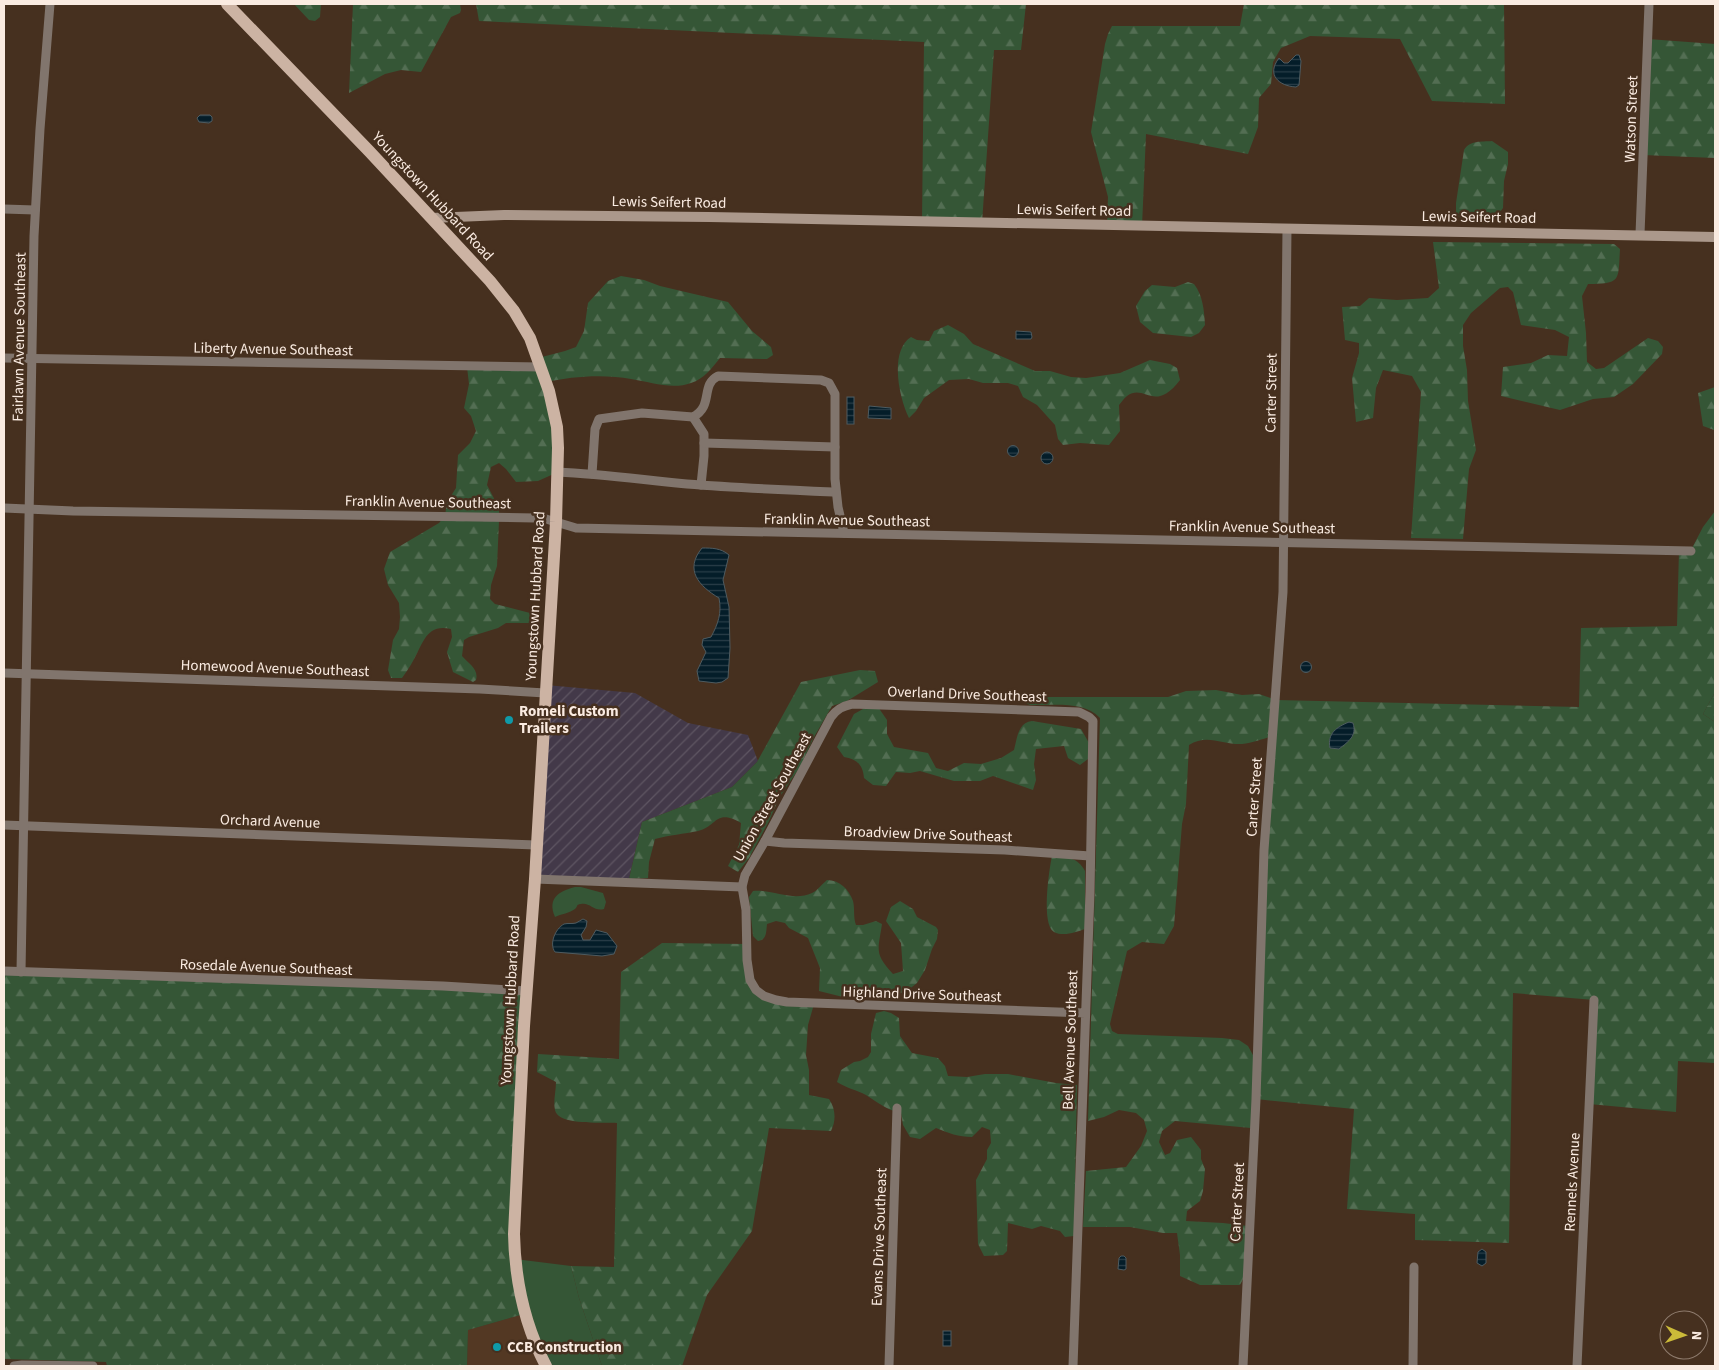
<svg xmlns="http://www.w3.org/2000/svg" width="1719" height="1370" viewBox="0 0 1719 1370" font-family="'Source Sans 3',sans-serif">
	<defs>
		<pattern id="industrial-furrows" width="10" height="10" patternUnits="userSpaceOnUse" patternTransform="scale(1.25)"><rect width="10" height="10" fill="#433949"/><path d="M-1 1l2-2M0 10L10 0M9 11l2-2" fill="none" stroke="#5f5663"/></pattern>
		<pattern id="forest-firs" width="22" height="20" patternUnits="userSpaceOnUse" patternTransform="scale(1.25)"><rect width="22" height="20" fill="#355636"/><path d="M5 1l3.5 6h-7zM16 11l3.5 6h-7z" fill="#536e53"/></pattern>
		<pattern id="wetland-marsh" width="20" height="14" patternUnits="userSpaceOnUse" patternTransform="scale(1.25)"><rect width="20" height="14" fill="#355636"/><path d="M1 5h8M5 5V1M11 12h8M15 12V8" fill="none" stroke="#536e53"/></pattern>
		<pattern id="water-rules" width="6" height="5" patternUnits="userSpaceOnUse" patternTransform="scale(1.25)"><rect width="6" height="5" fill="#041d29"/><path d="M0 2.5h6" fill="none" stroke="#2a3e48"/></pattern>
	</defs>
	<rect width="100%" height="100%" fill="#46301f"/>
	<polygon fill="#533823" points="524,1314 546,1366 467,1366 468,1330"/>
	<polygon fill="url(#industrial-furrows)" points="546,685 635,693 688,723 748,735 758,761 732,787 642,822 628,883 535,879"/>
	<g fill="#355636">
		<path d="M575 887H581L603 893 606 902 604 909C594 912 590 902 581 904 575 905 579 905 575 909 570 913 561 914 555 917 547 898 559 891 575 887Z"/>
		<polygon points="515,1259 571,1266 579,1298 602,1366 546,1366"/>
	</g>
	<g fill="url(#forest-firs)">
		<polygon points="294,4 321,4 320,17 315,21 309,20"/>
		<polygon points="353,4 460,4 461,10 460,13 451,17 421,72 401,70 385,74 349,93"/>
		<polygon points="476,4 1026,4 1021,50 994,50 982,223 922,222 924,42 479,21"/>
		<polygon points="1244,4 1504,4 1505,104 1432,101 1400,39 1310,36 1281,48 1273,62 1271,84 1259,98 1258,127 1248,154 1146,134 1142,226 1107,225 1108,197 1091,132 1105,44 1108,34 1112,26 1240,26"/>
		<polygon points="1648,39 1715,44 1715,158 1643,155"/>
		<path d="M1492 141 1508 152V164L1504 181 1503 208 1491 224 1471 223 1456 215V203L1464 150C1470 140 1481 142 1492 141Z"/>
		<path d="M1433 242 1614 244 1620 249C1618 280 1622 284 1588 284L1582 296 1586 333 1587 362 1596 369 1604 368 1648 338 1658 341 1663 347 1662 354 1633 384 1614 397 1593 399 1560 410 1501 396 1503 367 1531 363 1548 355 1567 356 1569 337 1555 330 1521 325 1513 292 1508 287 1500 288 1471 313 1463 325V346L1467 370 1468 401 1476 450 1469 469 1463 539 1411 538 1421 392 1412 376 1383 370 1376 388 1373 418 1356 422 1352 378 1359 353V343L1345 340 1342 307 1360 306 1369 298 1397 300 1428 298 1439 288Z"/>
		<path d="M621 276 644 280 660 286 728 302 752 331 771 347 773 355 767 359 720 358C712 368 704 379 691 383 672 390 651 382 631 379 606 374 571 376 547 382L558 472 538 481 516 482 506 469 499 463 491 467 487 485 499 508V521L497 566 491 585 490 599 495 604 530 613 533 615V621L529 623H506L498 628 469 637 464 640 462 656C469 664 479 669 476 680L473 682 453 672 447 652 452 637 451 629C426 623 423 644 413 661 410 667 406 672 402 678H391L388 670 393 640 399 629 400 617 399 603 388 585 384 569 390 552 439 523 445 516 447 502 456 488 458 455 470 443 476 431 471 416 464 408 469 384 467 367H541L538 358 565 351 576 347 584 331 588 303 608 281Z"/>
		<path d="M1188 282 1194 284C1203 296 1204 310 1205 325L1199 333 1191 337 1153 333 1140 322 1136 306 1145 291 1152 285 1175 287Z"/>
		<path d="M948 325 964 334 973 344 1035 371H1050L1071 377 1086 378 1120 373 1150 360 1170 364 1177 368 1180 380C1154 414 1145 383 1127 396 1124 398 1121 403 1119 405L1120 431 1109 445 1080 443 1063 445 1058 439 1055 425 1037 405 1023 397 1018 386 1008 383H983L969 379 949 380 924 398 916 411 909 418C899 398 889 351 911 337L917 340 929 341 934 331Z"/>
		<polygon points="1715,387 1715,434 1714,430 1703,426 1698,393"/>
		<path d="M1715 511V692L1703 714 1715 722V1063L1678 1061 1676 1112 1589 1104 1594 1000 1513 993 1509 1243 1415 1240V1214L1347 1209 1354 1109 1256 1099 1272 736C1263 739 1252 743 1242 744 1223 745 1207 733 1189 745L1186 804 1182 824 1174 926 1164 944 1142 942 1127 951 1110 1024 1112 1031 1118 1034 1222 1038 1239 1040 1248 1046 1254 1057 1251 1128 1175 1121 1162 1131 1159 1142 1165 1155 1170 1153 1177 1140 1191 1137 1201 1150V1159L1205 1169 1203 1191 1200 1201 1187 1211 1186 1221 1223 1223 1248 1226 1244 1277 1240 1285H1200L1180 1276V1255L1177 1233H1163L1130 1227H1083L1086 1171 1126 1167 1141 1146 1147 1131 1144 1120 1136 1113 1119 1110 1104 1117 1088 1121 1100 718C1083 700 1052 706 1030 705L1024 702 1040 697H1168L1186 691 1216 690 1242 695 1259 694 1276 700 1579 707 1581 628 1677 626 1679 550H1691L1703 527Z"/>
		<path d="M860 670 875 671 878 682 847 701 832 706 814 737 800 767 779 798 769 821 749 858 738 872 728 866 739 845 741 823C715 808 717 827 698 831 684 834 669 835 655 839L649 862 648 878 629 879 642 822 732 787 757 762 801 682Z"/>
		<path d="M878 707 887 720V734L894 747 928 753 936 768 948 771 964 763 981 764 1001 758 1014 750C1017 739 1018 722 1032 721L1081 729 1089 743 1088 759 1080 765 1068 758 1064 746 1036 749 1034 764 1036 780 1033 790 993 776 980 781H954L920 771 910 773 896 772 886 786 873 785 864 778C863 765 857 759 844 757L837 747 854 714 863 709Z"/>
		<path d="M1052 856C1066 857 1078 857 1085 871V929C1076 932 1064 937 1054 932 1041 924 1049 870 1052 856Z"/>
		<path d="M827 880C839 880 849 889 853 901 855 909 853 917 856 925H863L876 921 882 924C878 951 874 953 893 974L903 971 901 943 886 921 891 907 900 901 913 909 917 917 936 927 938 930 937 939 932 949 925 970 917 983 907 991 892 996 847 998 819 991 820 968 808 938 789 928 785 923 776 921 767 924C766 932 767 940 758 941L753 936 749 897 753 891C772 889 793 902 812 893 817 891 822 884 827 880Z"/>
		<path d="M662 943 747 944V960L760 993 814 1004 808 1025 806 1055 809 1070V1095L829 1099C836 1109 836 1121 831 1131L769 1128 752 1231 707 1295 682 1366H602L579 1298 571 1266 614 1267 617 1123C604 1122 558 1126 555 1110 553 1102 556 1091 556 1082L537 1072 538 1054 619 1059 621 972Z"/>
		<polygon points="4,971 527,991 516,1181 524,1314 468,1330 467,1366 107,1366 106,1362 4,1359"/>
		<path d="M884 1011 891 1013 899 1018 900 1036 912 1053 938 1058 945 1066 948 1076 967 1077 985 1074H1008L1056 1083 1077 1085 1074 1236 1065 1237 1060 1231 1041 1226 1032 1229 1008 1223 1007 1251 1003 1255 984 1256 978 1244 976 1180 987 1159V1150L991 1143 990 1130 982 1127 972 1137C959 1137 948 1133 936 1128L920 1139 910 1137 903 1125 901 1113C885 1109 879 1103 866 1095 857 1090 846 1088 837 1082L841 1070 854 1062 860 1061 868 1057 871 1052V1034L876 1013Z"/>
	</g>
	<polygon fill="url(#wetland-marsh)" points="1715,692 1715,722 1703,714"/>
	<g fill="url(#water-rules)" stroke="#4e5b60">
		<path d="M1296 55H1299L1301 61 1299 85 1296 87C1279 86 1266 75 1279 58L1284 63H1288Z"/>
		<polygon points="200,115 210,115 212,117 212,121 209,123 199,122 197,118"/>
		<polygon points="1016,331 1031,332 1032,337 1031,339 1016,339"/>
		<rect x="847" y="397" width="7" height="27"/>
		<polygon points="869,406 891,408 891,419 868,418"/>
		<circle cx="1013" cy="451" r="5.5"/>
		<circle cx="1047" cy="458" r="6"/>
		<path d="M702 548C712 548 721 548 729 555L723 580 729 607 730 648 728 678 722 682 716 683 699 681 697 671 706 652 702 645 703 639 711 637C718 624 722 613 719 598 699 586 684 570 702 548Z"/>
		<circle cx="1306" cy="667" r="5.5"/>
		<path d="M1349 722 1353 723C1357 736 1349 741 1339 749L1330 748C1327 733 1337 727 1349 722Z"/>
		<path d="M583 919 587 921 586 927 581 935 583 940H590L596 930 607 933 617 946 614 954 602 956 555 952C549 944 555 929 564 924 568 923 572 924 576 923 578 922 581 920 583 919Z"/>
		<polygon points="1482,1249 1486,1252 1486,1263 1482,1266 1477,1263 1478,1252"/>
		<polygon points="1121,1256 1124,1256 1126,1258 1126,1269 1124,1270 1118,1269 1119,1258"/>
		<rect x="943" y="1331" width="8" height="15"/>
	</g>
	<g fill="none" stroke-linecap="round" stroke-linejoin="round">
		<g stroke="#81756d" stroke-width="9">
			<polyline points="4,209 35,210"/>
			<polyline points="1640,234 1649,4"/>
			<polyline points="4,358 541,367"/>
			<polyline points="693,417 704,434 704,456 701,485"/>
			<polyline points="704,443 835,447"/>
			<path d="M558 472C601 474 644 480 687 484 737 488 787 490 836 492"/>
			<path d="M592 474 595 429 599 419 642 413 693 417C714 406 700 385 718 376L821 380 829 383 835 394V479L838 507 844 533"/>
			<polyline points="4,508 73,511 535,518 546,519 576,528 1691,551"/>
			<polyline points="4,673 480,689 545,693"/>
			<polyline points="4,825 536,845"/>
			<polyline points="765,841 784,843 1005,850 1090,856"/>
			<polyline points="535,879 742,887"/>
			<polyline points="4,971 443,986 527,991"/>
			<polyline points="21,972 34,236 40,129 50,4"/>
			<polyline points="14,1366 22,1365 93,1366"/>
			<polyline points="889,1366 897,1108"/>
			<path d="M1073 1366 1090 892 1093 721 1089 717 1079 712 852 704C843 706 837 709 831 717L765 841 745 875 742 887 746 910 747 960 750 980 756 990 764 996 776 1000 787 1002 1085 1013"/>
			<polyline points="1243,1366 1256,1099 1264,850 1283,592 1287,229"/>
			<polyline points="1413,1366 1414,1267"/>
			<polyline points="1577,1366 1594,1000"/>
		</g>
		<polyline stroke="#ab988b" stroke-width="10" points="431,218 504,215 709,217 1715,237"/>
		<path stroke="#ccb3a3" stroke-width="12" d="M227 4 369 151 490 281 514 311 530 338 549 391 557 427 558 448 556 522 535 879 524 1026 514 1234C515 1281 524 1324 546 1366"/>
	</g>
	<g fill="#0f9aa8" stroke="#46301f" stroke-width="2">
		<circle cx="509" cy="720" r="5"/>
		<circle cx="497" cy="1347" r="5"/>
	</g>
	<g text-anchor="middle" stroke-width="5" stroke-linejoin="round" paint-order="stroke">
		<g font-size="15" fill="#faebe1" stroke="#46301f">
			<text transform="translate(1631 119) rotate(-88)" y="5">Watson Street</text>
			<text transform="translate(433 196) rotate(47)" y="5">Youngstown Hubbard Road</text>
			<text transform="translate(669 202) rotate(1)" y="5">Lewis Seifert Road</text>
			<text transform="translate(1074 210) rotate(1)" y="5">Lewis Seifert Road</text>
			<text transform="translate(1479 217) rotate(1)" y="5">Lewis Seifert Road</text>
			<text transform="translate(19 337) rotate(-89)" y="5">Fairlawn Avenue Southeast</text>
			<text transform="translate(273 349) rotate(1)" y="5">Liberty Avenue Southeast</text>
			<text transform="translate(1271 393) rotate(-89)" y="5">Carter Street</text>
			<text transform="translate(428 502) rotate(1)" y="5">Franklin Avenue Southeast</text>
			<text transform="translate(847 520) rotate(1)" y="5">Franklin Avenue Southeast</text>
			<text transform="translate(1252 527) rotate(1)" y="5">Franklin Avenue Southeast</text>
			<text transform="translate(535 596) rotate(-87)" y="5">Youngstown Hubbard Road</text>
			<text transform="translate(275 668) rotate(2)" y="5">Homewood Avenue Southeast</text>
			<text transform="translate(967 694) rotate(2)" y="5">Overland Drive Southeast</text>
			<text transform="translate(772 797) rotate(-61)" y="5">Union Street Southeast</text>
			<text transform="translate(1254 797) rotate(-86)" y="5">Carter Street</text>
			<text transform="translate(270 821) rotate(2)" y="5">Orchard Avenue</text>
			<text transform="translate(928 834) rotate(2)" y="5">Broadview Drive Southeast</text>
			<text transform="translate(266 967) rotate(2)" y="5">Rosedale Avenue Southeast</text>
			<text transform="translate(922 994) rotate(2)" y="5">Highland Drive Southeast</text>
			<text transform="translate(510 1000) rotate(-87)" y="5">Youngstown Hubbard Road</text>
			<text transform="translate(1070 1040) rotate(-88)" y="5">Bell Avenue Southeast</text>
			<text transform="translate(1572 1182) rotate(-87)" y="5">Rennels Avenue</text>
			<text transform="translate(1237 1202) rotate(-87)" y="5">Carter Street</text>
			<text transform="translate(879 1237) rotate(-88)" y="5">Evans Drive Southeast</text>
		</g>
		<g font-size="15" font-weight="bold" fill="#faebe1" stroke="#46301f" text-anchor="start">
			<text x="519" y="716">Romeli Custom<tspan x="519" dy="17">Trailers</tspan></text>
			<text x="507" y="1352">CCB Construction</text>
		</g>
	</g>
	<rect width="1719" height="1370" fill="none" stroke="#faebe1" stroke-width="10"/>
	<g transform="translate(1684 1335) rotate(92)"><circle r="24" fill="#46301f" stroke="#8e7b6d"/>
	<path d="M0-4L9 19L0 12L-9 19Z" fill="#cbba39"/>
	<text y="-8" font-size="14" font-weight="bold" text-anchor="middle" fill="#faebe1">N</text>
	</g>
</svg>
